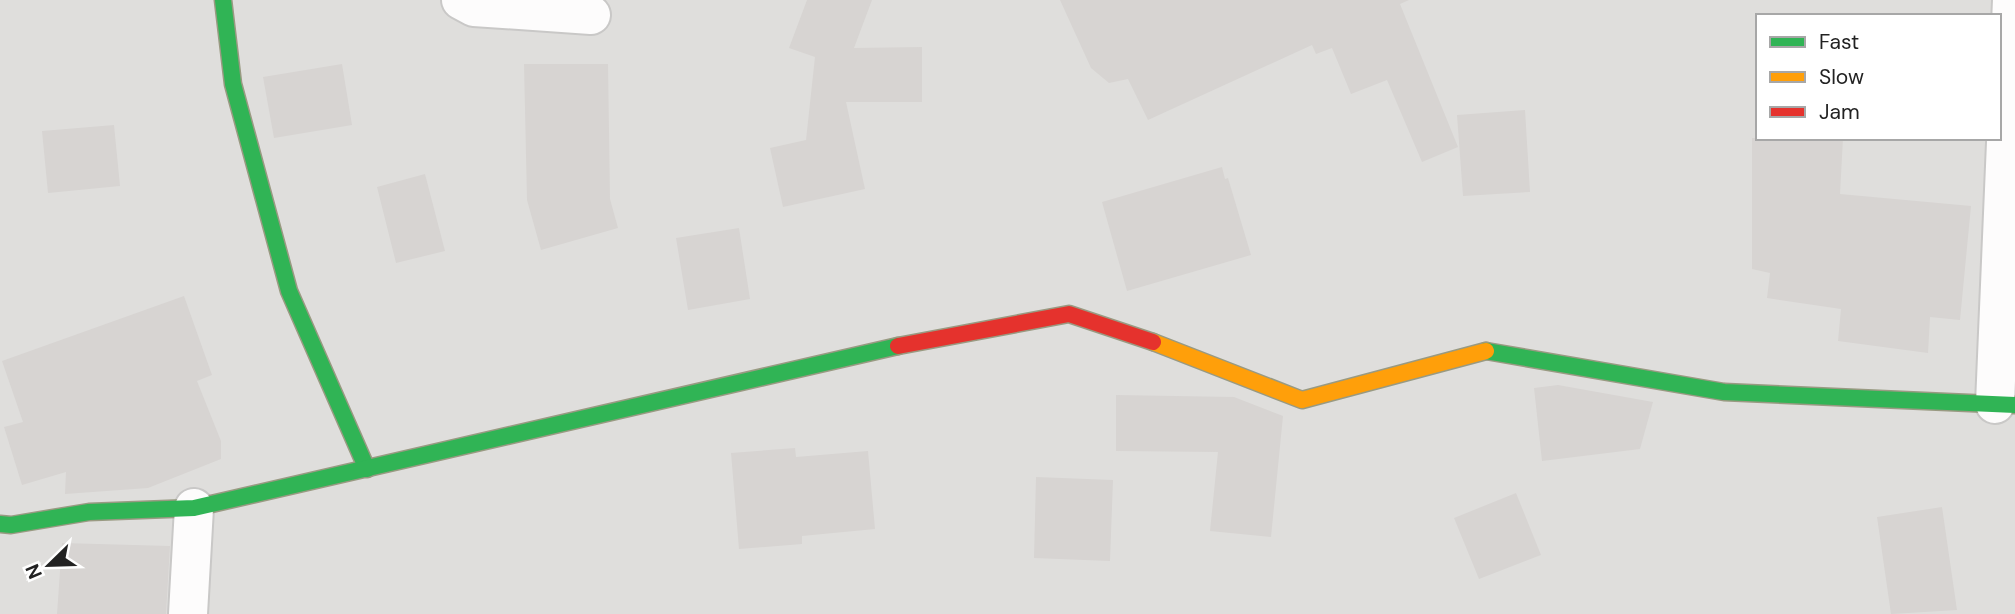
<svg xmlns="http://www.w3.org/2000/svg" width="2015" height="614" viewBox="0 0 2015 614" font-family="'DM Sans',sans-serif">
	<rect width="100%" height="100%" fill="#f0eeeb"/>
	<path fill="#dfdedc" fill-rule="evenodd" d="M0 0H2015V614H0ZM1758 16H1999V138H1758Z"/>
	<g fill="#d7d4d2">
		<polygon points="807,0 872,0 854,48 922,47 922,102 846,102 865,189 783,207 770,148 806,140 815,57 789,48"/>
		<polygon points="1060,0 1409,0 1400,4 1458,147 1422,162 1387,80 1351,94 1332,48 1316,54 1312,45 1148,120 1128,79 1109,83 1091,68"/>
		<polygon points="342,64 352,125 274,138 263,77"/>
		<polygon points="524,64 608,64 610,199 618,228 541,250 527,200"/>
		<polygon points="1525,110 1530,192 1463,196 1457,115"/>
		<polygon points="114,125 120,186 48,193 42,131"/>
		<polygon points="1752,138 1843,138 1840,194 1971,206 1960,320 1930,317 1928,353 1838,341 1841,309 1767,298 1770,273 1752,269"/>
		<polygon points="1222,167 1225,179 1228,178 1251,255 1127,291 1102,202"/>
		<polygon points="425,174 445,251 396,263 377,187"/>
		<polygon points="739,228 750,299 688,310 676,238"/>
		<polygon points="184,296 212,375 197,381 221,441 221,459 148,488 65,494 66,472 22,485 4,427 23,422 2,361"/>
		<polygon points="1558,385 1653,402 1640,449 1542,461 1534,388"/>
		<polygon points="1116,395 1234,397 1283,416 1271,537 1210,531 1218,452 1116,451"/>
		<polygon points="795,448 796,457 868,451 875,529 802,536 802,544 739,549 731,453"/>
		<polygon points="1036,477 1113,480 1110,561 1034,558"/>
		<polygon points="1516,493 1541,555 1479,579 1454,518"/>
		<polygon points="1942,507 1957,610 1891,614 1877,517"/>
		<polygon points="62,543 170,546 166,614 57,614"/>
	</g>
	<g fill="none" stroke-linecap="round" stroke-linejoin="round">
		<g stroke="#c9c8c7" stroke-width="42">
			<g id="street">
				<polyline points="461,0 474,7 591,15"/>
				<polyline points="1995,404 2012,0"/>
				<polyline points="188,614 194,508"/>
			</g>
		</g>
		<g stroke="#999a82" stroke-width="19">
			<g id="fast">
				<polyline points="223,0 233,84 289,291 367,469"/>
				<polyline points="1486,351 1724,392 2015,405"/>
				<polyline points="0,524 11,525 89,512 194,508 898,346"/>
			</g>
		</g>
		<g stroke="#999a82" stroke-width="19">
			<polyline id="slow" points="1153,342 1302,400 1486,351"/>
		</g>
		<g stroke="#999a82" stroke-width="19">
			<polyline id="jam" points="898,346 1069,314 1153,342"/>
		</g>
		<use href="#street" stroke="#fdfcfc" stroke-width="38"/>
		<use href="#fast" stroke="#30b455" stroke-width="16"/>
		<use href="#slow" stroke="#ff9f0a" stroke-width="16"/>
		<use href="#jam" stroke="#e5322d" stroke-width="16"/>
	</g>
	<rect x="1756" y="14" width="245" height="126" fill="#ffffff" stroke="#a7a7a7" stroke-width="2"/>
	<rect x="1770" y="37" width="35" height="10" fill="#30b455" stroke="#a7a7a7" stroke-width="2"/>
	<text x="1819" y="49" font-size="21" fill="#222222">Fast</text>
	<rect x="1770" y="72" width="35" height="10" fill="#ff9f0a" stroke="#a7a7a7" stroke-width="2"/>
	<text x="1819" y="84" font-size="21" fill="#222222">Slow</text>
	<rect x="1770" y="107" width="35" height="10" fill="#e5322d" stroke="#a7a7a7" stroke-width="2"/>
	<text x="1819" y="119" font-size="21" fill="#222222">Jam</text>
	<g transform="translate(49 565) rotate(247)" stroke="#ffffff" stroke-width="5" paint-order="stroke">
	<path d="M0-5L12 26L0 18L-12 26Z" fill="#222222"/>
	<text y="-10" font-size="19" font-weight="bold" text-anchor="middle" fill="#222222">N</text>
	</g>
</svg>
